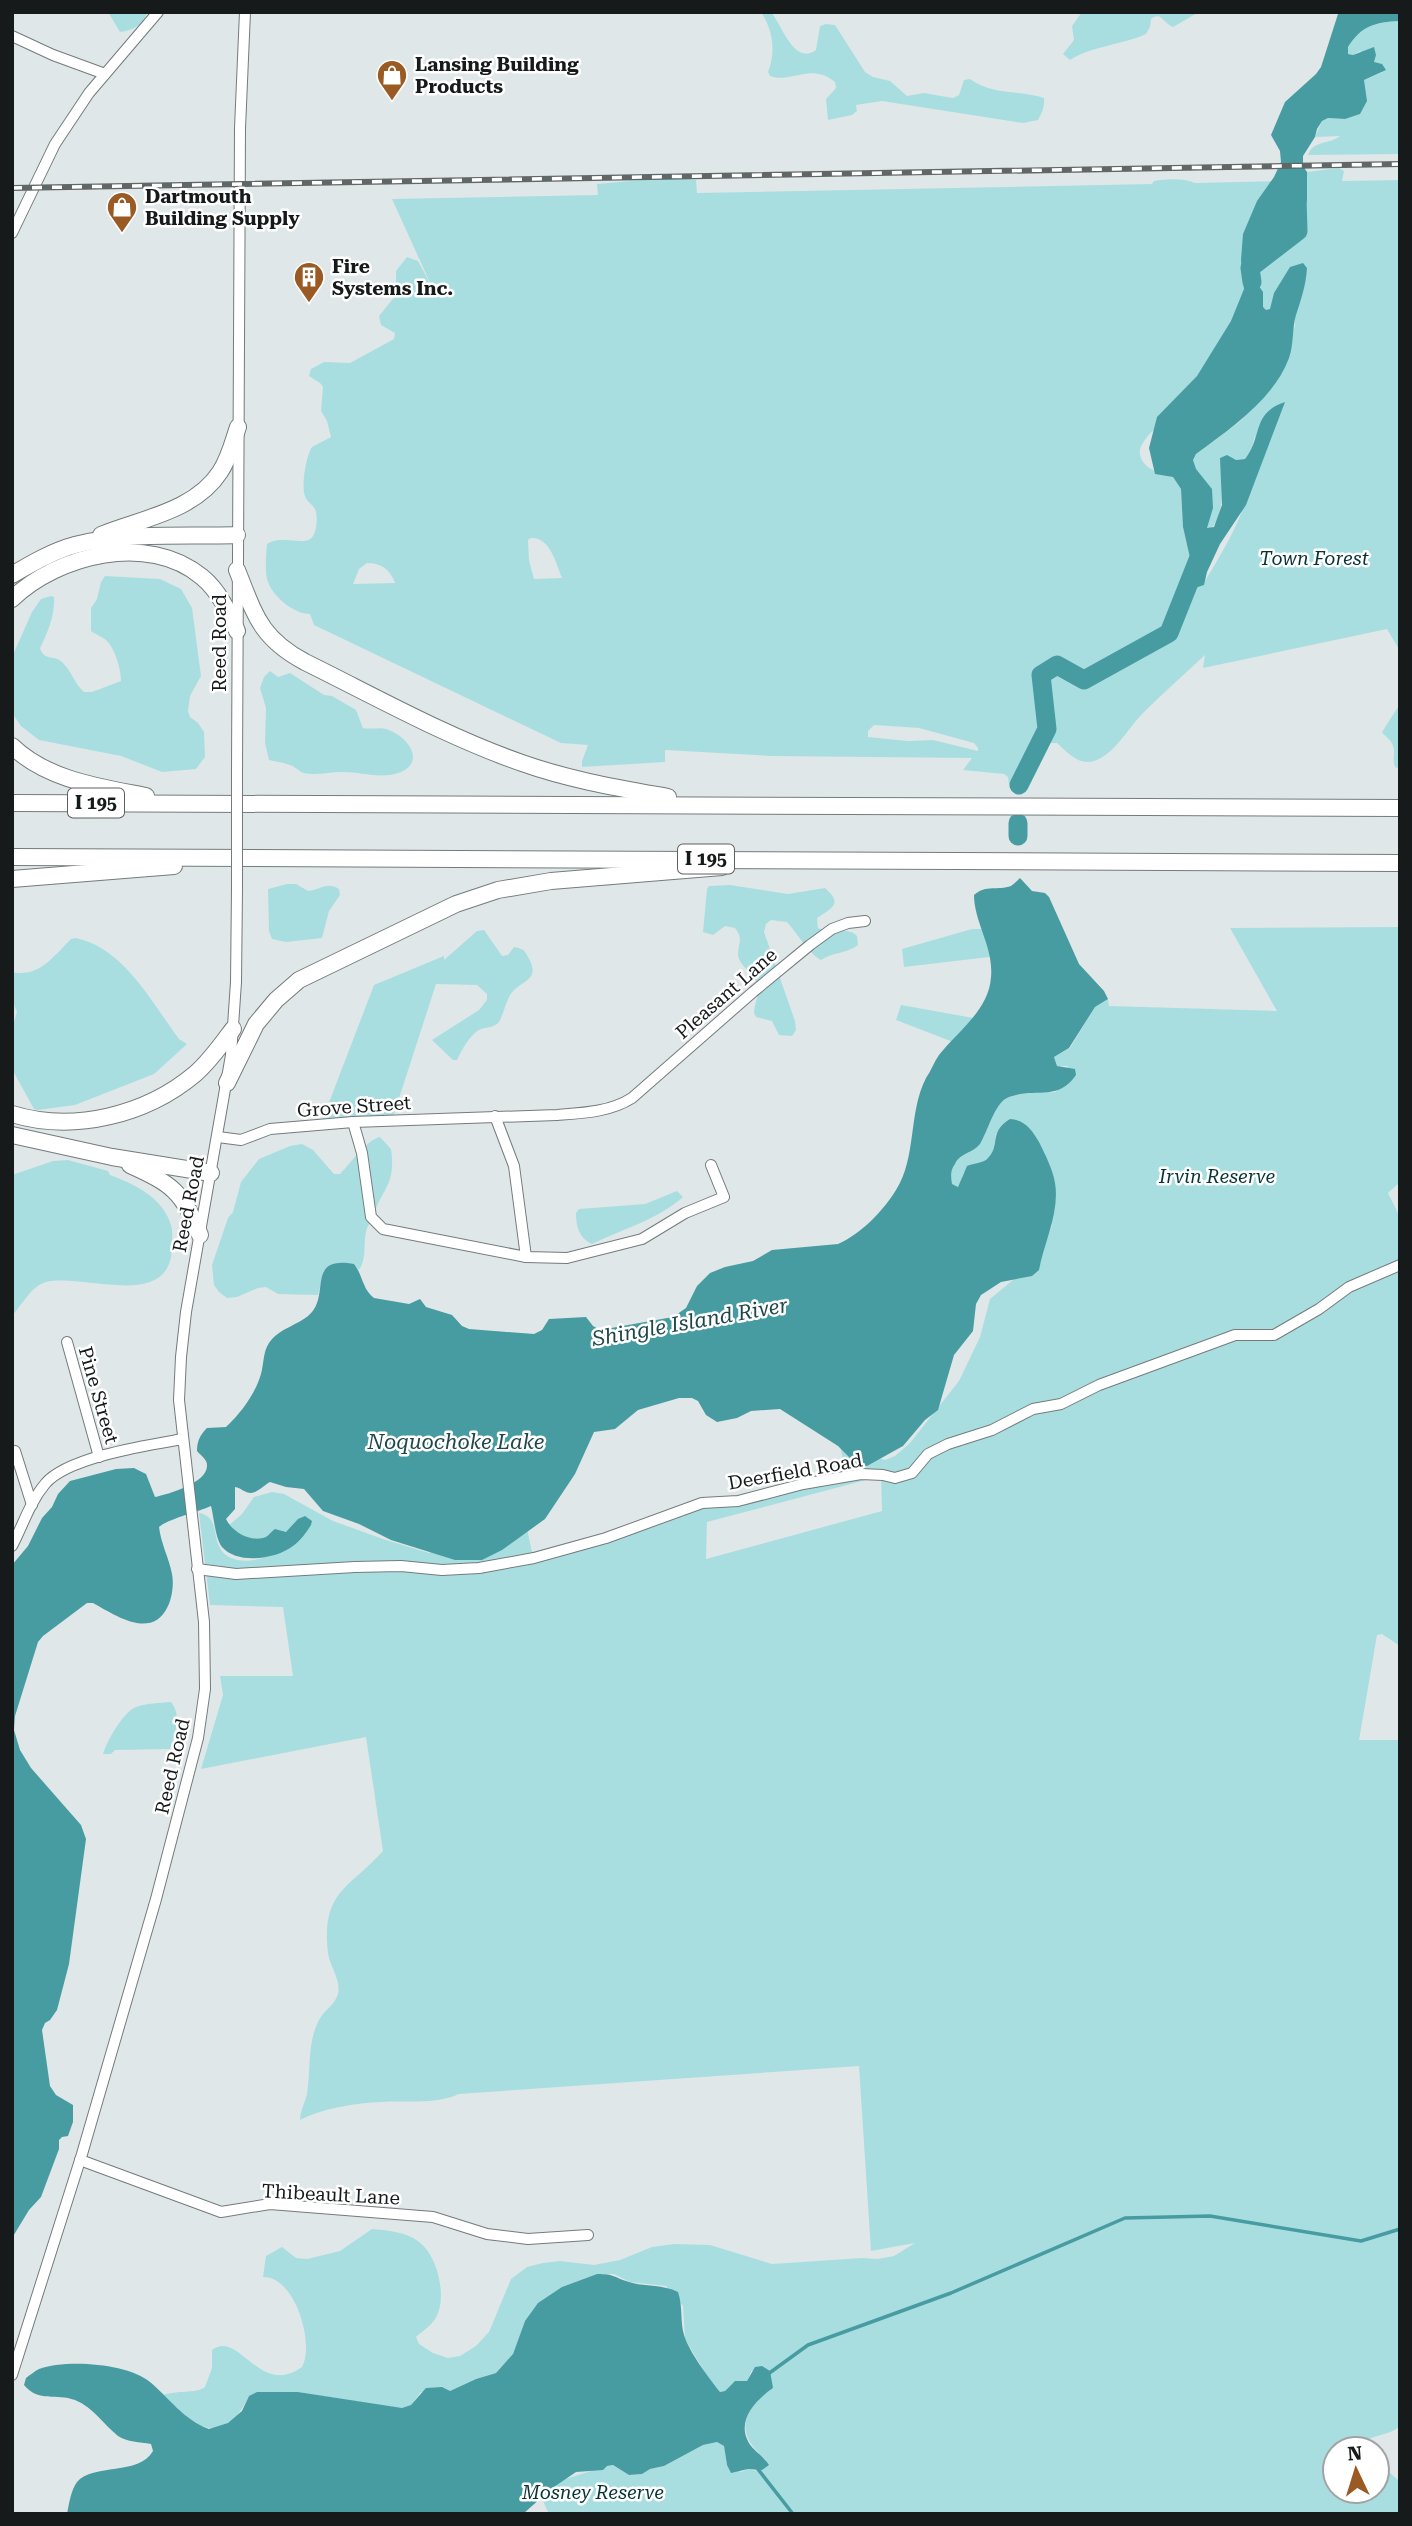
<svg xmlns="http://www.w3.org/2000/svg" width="1412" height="2526" viewBox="0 0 1412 2526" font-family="'Roboto Serif',serif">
	<rect width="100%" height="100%" fill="#e0e7e8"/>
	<g fill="#a9dee1" fill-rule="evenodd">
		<path d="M108 12H147C143 26 133 30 120 32Z"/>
		<path d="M761 12H771C782 25 794 66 816 50L820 26 826 24 835 25 865 72 873 77 890 81 907 96 924 93 953 98 959 95 964 80 970 79C991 95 1019 90 1044 98 1045 106 1042 113 1038 120L1023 123 882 101 856 105 857 111 852 115 828 120 826 99 836 88 835 82C810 62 792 84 770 76L768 72C776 52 773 30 761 12Z"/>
		<path d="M1082 12H1199L1173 27C1163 23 1161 11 1151 19L1150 27 1146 34C1122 45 1092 46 1070 60L1063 54 1074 40 1072 26Z"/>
		<path d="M1400 21V154L1308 155C1313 140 1329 145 1340 136L1315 137 1322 121 1328 118 1345 119 1364 86V80L1383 72 1360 51 1353 55 1348 54C1345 27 1380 22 1400 21Z"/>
		<path d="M1339 168 1344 171 1342 181 1400 180V651L1387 629 1203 668 1205 655C1185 674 1164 692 1145 711 1129 726 1116 754 1094 761 1079 766 1067 752 1057 743H1045C1032 755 1031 776 1016 786L1009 784 1008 777 1004 774 963 770 972 758 771 756 665 750V762L582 767V761L588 745 561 743 314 625 310 614C293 614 271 595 267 579 265 569 266 555 267 544 282 533 306 548 313 536 317 530 318 515 315 509 312 504 306 501 305 496 301 485 306 456 312 447L331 437 327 421 321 411 323 387 320 383 309 376 311 369 324 362 350 363 394 339 395 333 381 325 379 316 396 295V271L407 257 418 261 432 287 392 199 598 195 597 184 665 178 696 180 697 193 1152 184 1154 181C1166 179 1184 178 1195 183L1286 181 1250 264 1260 356C1239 370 1135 429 1140 454 1143 471 1161 472 1173 477L1181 489 1183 527 1190 558 1188 584 1202 586C1223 551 1246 515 1252 474 1254 462 1254 448 1255 435L1251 452 1245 459 1236 460 1221 477C1222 500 1224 518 1206 534L1193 460 1196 454 1238 423 1267 394 1295 326V316L1302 296 1264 313 1259 286 1254 279 1253 270 1261 257 1280 244 1307 200V172ZM531 538C550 537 556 563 562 578L534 579 529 560 528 540ZM367 563C381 563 390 569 395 583L353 584 359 569ZM874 725 919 728 974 743 978 748V751L933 740 908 741 868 737V731Z"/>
		<path d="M105 576 160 579 181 589 192 608 201 676 190 696 188 711 190 717 198 723 204 732 205 757 196 769 162 772 121 756 39 740 21 726 12 713V657L32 612 41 599 51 596 54 597C55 615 48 632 40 648 44 662 55 654 63 663 72 672 74 683 84 692H92L121 681C121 669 115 649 107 641 102 636 96 635 91 631V608L97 599 101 582Z"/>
		<path d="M270 671 278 677 290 673 324 695 332 696 356 710 363 728C372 730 381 726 389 730 415 741 426 769 390 775 373 777 359 772 342 772 330 772 315 776 304 773 298 771 296 767 290 765 283 762 276 762 269 760L265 743 266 708 260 688 264 677Z"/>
		<path d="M1400 704V767L1396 768C1391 761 1396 754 1393 746 1391 739 1385 737 1382 732Z"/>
		<path d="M287 884H296L308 891C320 890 327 881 339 889L340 895 329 911 322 938 286 942 272 939 269 931 268 889Z"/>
		<path d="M730 885 788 894 825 888C843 904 833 907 817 918L818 928C831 935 848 926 857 936L858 945C846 954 833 952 821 960 809 954 797 933 787 922L771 920 766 924 764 932 795 1021 796 1030 792 1036 779 1035 772 1021 756 1017 754 1013C754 1004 760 995 758 986 756 974 737 965 738 953 739 942 743 938 735 928L725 926 713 935 703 932 707 889 709 886Z"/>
		<path d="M1400 927V1182L1388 1193 1400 1217V1646L1382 1634 1377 1635 1359 1740H1400V2426C1393 2433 1378 2435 1369 2439L1368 2449H1335V2491H1377V2461L1400 2482V2514H549L537 2488 607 2466 613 2465 629 2475 642 2474 650 2469 664 2466 703 2445 717 2442 724 2446 727 2465 741 2472 748 2469 758 2471 766 2460C735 2434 740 2410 773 2388L752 2370 747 2381H735L725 2391 720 2392 707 2376 685 2339 683 2306 666 2286 630 2282 614 2274H597L562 2287 525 2321 513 2354 496 2373 476 2379 450 2391 421 2392 411 2405 402 2409 298 2392 249 2396C222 2451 195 2426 163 2395 177 2390 195 2394 205 2387L212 2368V2350C239 2329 259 2398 302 2367 315 2344 295 2276 263 2277L266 2256 282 2247 296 2258 307 2259 340 2251 372 2229C387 2230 407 2232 419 2242 437 2255 446 2293 438 2313 435 2323 424 2330 416 2337L419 2344 433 2353 448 2358 460 2356 476 2346 489 2332 511 2279 527 2267 543 2263 560 2261 594 2265 620 2260 652 2247 674 2244 710 2245 772 2264 862 2258 878 2259 894 2256 915 2243 871 2251 859 2066 459 2094C435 2105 407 2100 382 2102 356 2103 323 2108 300 2120 300 2111 305 2103 307 2094 311 2069 307 2043 319 2020 324 2010 335 2005 338 1994 341 1979 330 1967 328 1953 321 1891 349 1889 383 1851L366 1737 201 1769 223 1695 220 1676H293L283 1607 210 1605 199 1513C219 1517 212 1534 220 1548 230 1567 261 1561 276 1553L227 1527 242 1514 254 1497 272 1492 284 1494 333 1521 383 1539 429 1553 525 1520 532 1552 845 1468 840 1446 885 1460 895 1456 910 1443 959 1381 980 1337 990 1299 1020 1274 1044 1247 1052 1225V1187L996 1133C995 1141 994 1156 986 1160 978 1165 970 1162 965 1171 961 1176 962 1182 958 1187L952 1185C951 1176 950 1171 955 1164 960 1153 973 1153 980 1144 987 1133 995 1103 1007 1098 1022 1091 1041 1093 1056 1092L1068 1066H1057L1054 1057 1070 1048 1095 1007 1108 999 1109 1006 1277 1011 1230 928ZM881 1476 882 1511 706 1559 707 1522Z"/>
		<polygon points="972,929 983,929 1006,955 904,967 902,949"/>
		<path d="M484 930 502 956 508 955 514 947C520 948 524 949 527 955 544 983 518 979 509 997 505 1005 503 1015 499 1022 494 1028 485 1027 479 1030 470 1035 461 1051 457 1060H453L432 1040 479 1010 487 1000V994L477 985 436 984 392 1120 320 1126 374 985 444 956V960L477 931Z"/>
		<path d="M76 938C124 948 152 1003 179 1039L187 1044 154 1074 75 1105 38 1110 34 1109 12 1069V1029L17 1012 12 1000V972C39 978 54 956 71 939Z"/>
		<polygon points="901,1005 979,1019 953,1042 896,1020"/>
		<path d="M380 1137 391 1149C396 1185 383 1187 373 1216 371 1222 367 1226 366 1232 363 1245 367 1258 359 1270L354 1264 324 1270 318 1295 278 1294 266 1287 258 1288 237 1297 227 1298 219 1292 214 1285 212 1265 228 1218 233 1212 241 1182 259 1159 290 1146 302 1144 313 1150 334 1174H340C351 1163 366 1140 380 1137Z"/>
		<path d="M68 1160 108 1171 110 1175C135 1184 163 1198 171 1225 173 1231 172 1239 172 1246 172 1312 84 1273 46 1282 31 1286 22 1305 12 1316V1175L53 1161Z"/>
		<path d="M677 1191 683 1197C657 1220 623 1229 592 1244 579 1238 576 1226 576 1213L579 1209 645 1204Z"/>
		<path d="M171 1702C182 1715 175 1735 170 1749L115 1750 111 1754H103C107 1741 123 1712 136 1707 147 1703 159 1703 171 1702Z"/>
	</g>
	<g fill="#479ca1">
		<path d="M1354 12H1400V21C1375 22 1361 26 1348 47V54L1353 55 1374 47 1376 55 1374 62 1382 64 1386 70 1364 80 1367 101 1360 114 1345 119 1328 118 1322 121 1317 129 1315 137 1303 156V166L1307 172V200L1302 218 1280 244 1261 257 1253 270 1254 279 1263 292V307L1266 310 1270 309 1274 293 1290 267 1303 263 1307 268C1306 285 1301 300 1296 315 1292 328 1294 344 1289 358 1274 399 1230 429 1196 454L1193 460 1196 469 1212 489 1213 508 1207 528 1214 527 1222 505 1220 458 1227 455 1236 460 1245 459C1263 437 1251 413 1285 402L1246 505 1220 544 1207 572 1204 585 1192 589 1188 584 1190 558 1183 527 1181 489 1173 477 1155 474 1149 448 1157 417 1197 376 1231 321 1244 289 1241 260 1243 234 1257 201 1274 177 1281 162 1280 151 1271 135 1285 102 1316 74 1321 67 1338 14Z"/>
		<path d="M1020 878 1032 891 1045 893 1049 897 1079 964 1104 991 1108 999 1095 1007 1069 1048 1054 1057 1057 1066 1075 1069 1076 1075C1057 1103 1034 1086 1007 1098 995 1103 987 1133 980 1144 973 1153 960 1153 955 1164 950 1171 951 1176 952 1184L958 1187 967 1166C974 1163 984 1163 988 1158 1001 1144 988 1133 1010 1119 1025 1120 1032 1130 1039 1142 1045 1154 1053 1170 1055 1183 1060 1212 1044 1243 1039 1270L1032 1276 1001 1282 981 1295 976 1304 973 1331 954 1355 938 1410 925 1420 903 1446 867 1466H858L838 1446 780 1409 751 1411 737 1418 717 1422 706 1415 698 1401 692 1398H679L638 1410 615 1429 594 1432 575 1474 545 1519 502 1550 482 1560H455L391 1540 359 1524 323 1511 304 1489 286 1487 270 1482C264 1485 257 1493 251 1493 245 1493 241 1488 235 1487V1509L226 1519C232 1532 251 1543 266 1537 269 1535 272 1531 275 1529L286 1532 298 1519 305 1516 312 1521 311 1525C306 1533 300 1541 293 1546 276 1559 238 1565 222 1547 215 1538 214 1517 211 1506 198 1512 168 1519 159 1527 161 1544 169 1558 172 1574 174 1584 172 1598 168 1606 152 1641 115 1615 93 1603H87L43 1636 38 1642 15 1716 14 1730 20 1750 31 1768 81 1825 86 1839 69 1964 57 2010 50 2020 45 2023 42 2030 50 2086 56 2095 73 2105V2122L68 2136 62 2137 59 2140V2149L41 2197 29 2210 12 2238V1565L28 1546 42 1518 52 1507 58 1494 70 1481 116 1469 134 1468 146 1474 155 1497C168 1494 208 1483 207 1465 207 1459 200 1455 197 1451 197 1441 200 1435 207 1428L226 1427C242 1412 255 1394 261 1374 264 1363 263 1352 269 1343 280 1327 301 1325 312 1312 329 1292 307 1256 354 1264 363 1275 362 1289 374 1298L409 1304 420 1299 426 1307 452 1315 462 1326 469 1329 534 1334 542 1330 549 1319 586 1317 593 1326 600 1330 673 1317 686 1308 697 1286 710 1273 725 1267 753 1261 772 1250 838 1244C861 1234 883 1211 896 1190 917 1157 908 1113 926 1078 931 1071 934 1062 939 1055 958 1031 989 1010 991 977 994 948 974 922 974 895 986 884 998 891 1011 886 1014 884 1017 881 1020 878Z"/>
		<path d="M597 2274C615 2274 613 2277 629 2282 645 2287 662 2284 678 2292 683 2307 680 2321 684 2335 689 2352 709 2378 720 2392L725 2391 735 2381H747L755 2367 762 2366 770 2371 773 2388C757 2399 738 2418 747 2439 751 2450 763 2455 769 2465L762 2470 748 2469 731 2473 727 2465 724 2446 717 2442 703 2445 664 2466 650 2469 642 2474 629 2475 613 2465 607 2466 603 2470 576 2472 551 2489 523 2514H67C69 2504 71 2490 77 2482 93 2463 139 2476 153 2451L151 2444C140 2442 127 2442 118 2436 103 2424 94 2408 75 2400 56 2393 39 2403 24 2385L26 2378C30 2375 35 2371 39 2369 66 2359 127 2363 150 2382 169 2398 184 2420 209 2429L228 2423 242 2411 249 2396 257 2392H298L402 2408 411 2405 426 2388 442 2387 450 2391 476 2379 496 2373 513 2354 525 2321 538 2303 562 2287Z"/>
	</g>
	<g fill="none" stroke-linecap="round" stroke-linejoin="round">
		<g stroke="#479ca1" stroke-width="3.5">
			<polyline points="768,2374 808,2345 951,2293 1125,2218 1210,2216 1361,2241 1400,2229"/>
			<polyline points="757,2468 793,2514"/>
		</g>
		<g stroke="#479ca1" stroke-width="19">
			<polyline points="1252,282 1250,268 1298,231 1297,197"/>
			<polyline points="1019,785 1047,729 1041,675 1057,665 1084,680 1169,633 1198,560"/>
			<polyline points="1018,836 1018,823"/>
		</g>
		<g stroke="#747b7b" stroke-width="12">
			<g id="minor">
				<polyline points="12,36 53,55 105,74"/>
				<polyline points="12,233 55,144 89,93 158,12"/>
				<polyline points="237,772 240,128 245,12"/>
				<polyline points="495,1116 514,1166 526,1257"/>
				<polyline points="353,1122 362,1153 371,1217 383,1229 526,1257 567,1258 642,1239 685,1213 724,1197 711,1165"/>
				<path d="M218 1137 241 1140 270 1129 353 1122 557 1115C583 1113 610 1112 632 1098L753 992 810 945 832 929 848 923 865 921"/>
				<polyline points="67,1342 99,1457"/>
				<polyline points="15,1451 32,1505"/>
				<path d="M12 1546C23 1525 30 1502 45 1484 67 1457 149 1445 183 1439"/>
				<polyline points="197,1569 236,1574 355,1567 401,1566 442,1570 479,1568 534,1558 606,1538 702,1503 738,1501 803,1484 861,1474 883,1475 895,1478 912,1473 928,1454 948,1444 992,1430 1033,1409 1061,1404 1099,1385 1235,1335 1274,1335 1319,1309 1349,1287 1400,1265"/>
				<polyline points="80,2160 221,2212 270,2204 433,2217 487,2234 528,2239 588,2235"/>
				<polyline points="12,2375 82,2154 156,1899 198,1738 205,1689 204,1622 179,1400 181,1357 186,1312 231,1055 236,982 237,889"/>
			</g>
		</g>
		<g stroke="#747b7b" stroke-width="18">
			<g id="highway">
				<path d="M101 535C140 519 195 511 220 472 229 459 233 442 238 427"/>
				<path d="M237 570C255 615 260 638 305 662 376 697 447 737 522 763 570 780 618 788 668 797"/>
				<path d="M12 575C32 563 53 551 75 545 123 532 187 537 237 535"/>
				<path d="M12 599C58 555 148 532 202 577 219 591 228 611 237 631"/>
				<path d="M12 746C47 780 100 787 146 796"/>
				<polyline points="12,803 1400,808"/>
				<polyline points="12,857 1400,863"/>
				<polyline points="12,879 174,866"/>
				<polyline points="227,1083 256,1024 276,1000 299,980 456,904 498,890 551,881 722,867"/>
				<path d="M12 1114C74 1133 146 1115 195 1074 210 1061 221 1045 233 1029"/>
				<polyline points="12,1135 112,1157 211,1173"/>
				<path d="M130 1165C172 1184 183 1192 200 1235"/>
			</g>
		</g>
		<use href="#minor" stroke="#fff" stroke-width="10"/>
		<use href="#highway" stroke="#fff" stroke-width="16"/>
		<g stroke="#616666" stroke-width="6">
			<polyline id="rail" points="12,188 1400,164"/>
		</g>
		<use href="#rail" stroke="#fff" stroke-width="3.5" stroke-dasharray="10" stroke-linecap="butt"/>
		<g stroke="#747b7b" stroke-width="12" stroke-linecap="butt">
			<polyline id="minor-bridge" points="237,889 237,772"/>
		</g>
		<use href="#minor-bridge" stroke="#fff" stroke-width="10"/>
	</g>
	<defs>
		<g id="shop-pin" transform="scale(1.575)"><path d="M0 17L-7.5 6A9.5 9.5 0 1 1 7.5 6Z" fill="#9a5a23" stroke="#fff"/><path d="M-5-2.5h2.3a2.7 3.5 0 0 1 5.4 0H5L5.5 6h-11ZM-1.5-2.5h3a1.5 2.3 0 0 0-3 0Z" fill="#fff"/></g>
		<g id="building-pin" transform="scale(1.575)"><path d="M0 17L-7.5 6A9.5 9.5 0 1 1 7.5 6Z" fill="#9a5a23" stroke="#fff"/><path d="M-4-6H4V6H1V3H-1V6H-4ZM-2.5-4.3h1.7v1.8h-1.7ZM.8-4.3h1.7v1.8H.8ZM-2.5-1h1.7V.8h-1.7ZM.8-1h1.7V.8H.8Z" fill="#fff"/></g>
	</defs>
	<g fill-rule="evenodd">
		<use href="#shop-pin" x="392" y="75"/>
		<use href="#shop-pin" x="122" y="207"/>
		<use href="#building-pin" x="309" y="277"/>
	</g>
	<g text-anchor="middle" stroke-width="5" stroke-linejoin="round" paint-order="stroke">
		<g fill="#fff" stroke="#5d5f5f" stroke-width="2">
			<rect x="68" y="788.5" width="56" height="29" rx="5"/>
			<rect x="678" y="844.5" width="56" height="29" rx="5"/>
		</g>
		<g font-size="18" font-weight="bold" fill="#171a1a">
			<text x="96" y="809">I 195</text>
			<text x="706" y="865">I 195</text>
		</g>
		<g font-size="19" font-weight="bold" fill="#171a1a" stroke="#fff" text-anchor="start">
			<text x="415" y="71">Lansing Building<tspan x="415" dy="22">Products</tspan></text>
			<text x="145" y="203">Dartmouth<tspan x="145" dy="22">Building Supply</tspan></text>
			<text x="332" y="273">Fire<tspan x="332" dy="22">Systems Inc.</tspan></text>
		</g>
		<g font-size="19" font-style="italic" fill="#083335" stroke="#fff">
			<text x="1314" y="565">Town Forest</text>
			<text x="1217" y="1183">Irvin Reserve</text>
			<text x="593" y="2499">Mosney Reserve</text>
		</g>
		<g font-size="19" fill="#171a1a" stroke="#fff">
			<text transform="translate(219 643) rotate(-90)" y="7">Reed Road</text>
			<text transform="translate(726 993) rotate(-41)" y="7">Pleasant Lane</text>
			<text transform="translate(354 1106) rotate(-4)" y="7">Grove Street</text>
			<text transform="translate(188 1204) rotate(-79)" y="7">Reed Road</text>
			<text transform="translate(99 1395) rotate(74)" y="7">Pine Street</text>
			<text transform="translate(795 1471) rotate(-10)" y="7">Deerfield Road</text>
			<text transform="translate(172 1766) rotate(-77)" y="7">Reed Road</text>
			<text transform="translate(331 2194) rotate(3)" y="7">Thibeault Lane</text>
		</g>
		<g font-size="21" font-style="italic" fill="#1f4749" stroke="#fff">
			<text transform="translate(690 1322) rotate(-10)" y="7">Shingle Island River</text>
			<text x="456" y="1449">Noquochoke Lake</text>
		</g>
	</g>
	<rect width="1412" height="2526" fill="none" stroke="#171a1a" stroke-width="28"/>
	<g transform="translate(1356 2470) rotate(356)"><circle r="33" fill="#ffffff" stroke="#a2a3a3" stroke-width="2"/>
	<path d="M0-5L12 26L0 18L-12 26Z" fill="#9a5a23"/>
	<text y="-10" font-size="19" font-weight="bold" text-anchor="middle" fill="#171a1a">N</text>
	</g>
</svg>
